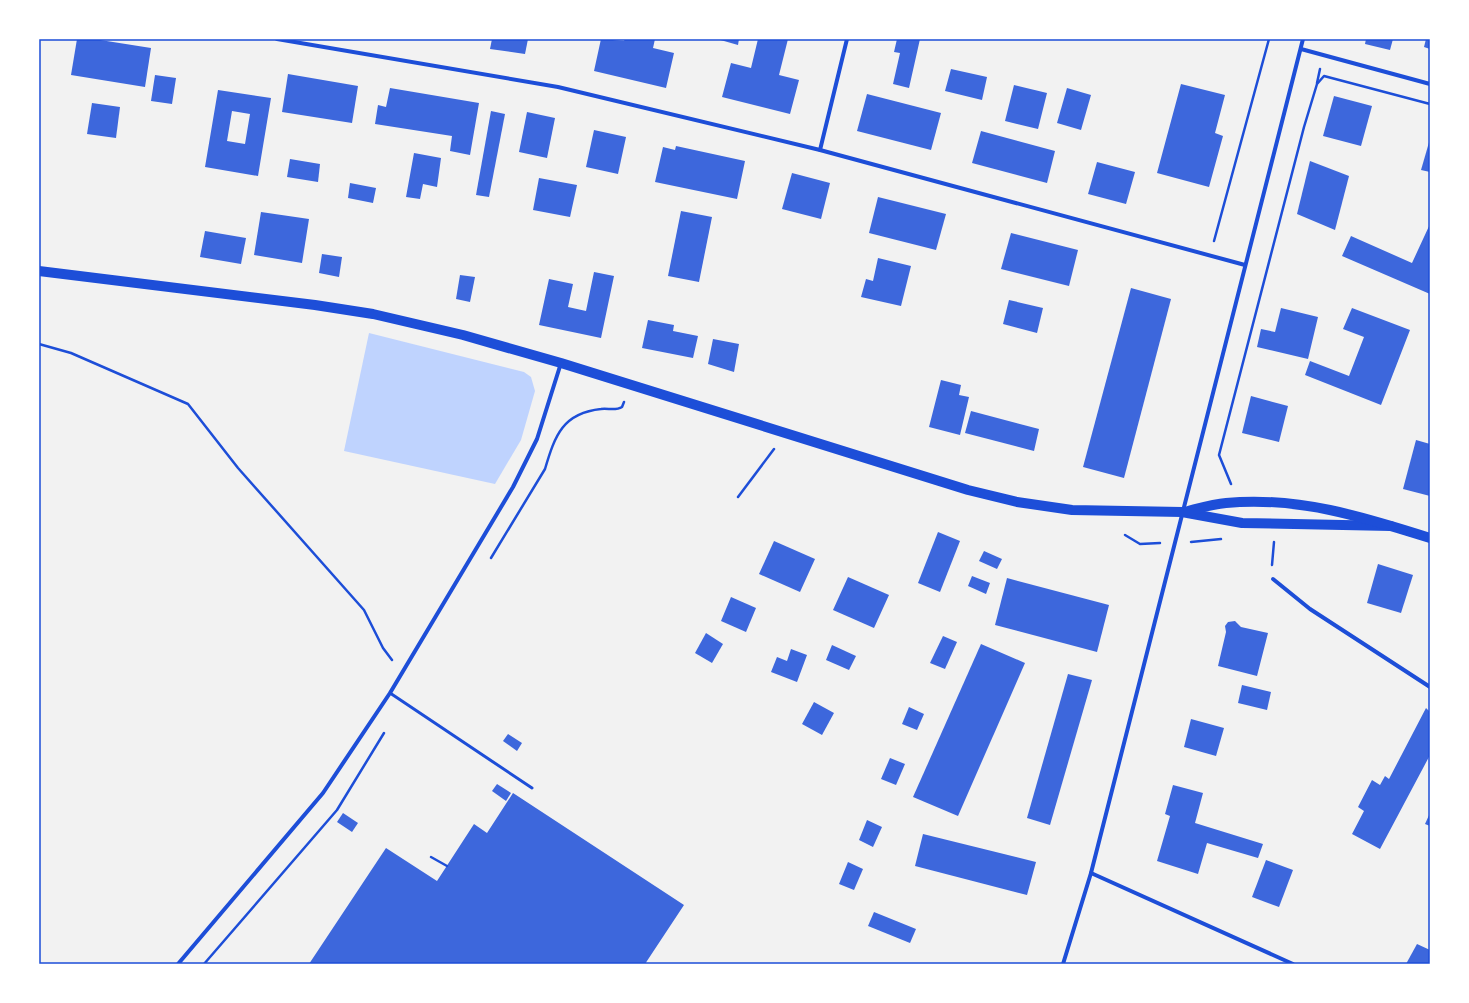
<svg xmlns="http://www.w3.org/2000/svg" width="1469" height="1003" viewBox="0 0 1469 1003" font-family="Mulish,sans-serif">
	<rect width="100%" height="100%" fill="#f2f2f2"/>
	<polygon fill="#bfd3fe" points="369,333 524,372 531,377 535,391 521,440 495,484 344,451"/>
	<g fill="#3d67dc" fill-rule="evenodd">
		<polygon points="77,39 94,39 151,48 145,87 71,75"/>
		<polygon points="492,39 528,39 525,54 490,49"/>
		<polygon points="601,39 624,41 625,39 655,39 653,48 674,53 666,88 594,71"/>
		<polygon points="717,39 739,39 738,45"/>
		<polygon points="758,39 788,39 779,75 799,80 790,114 722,97 731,63 751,68"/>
		<polygon points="897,39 920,39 909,88 893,84 900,53 894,52"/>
		<polygon points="1366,39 1393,39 1390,50 1365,44"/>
		<polygon points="1426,39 1430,39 1430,49 1424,47"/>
		<polygon points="951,69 987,77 982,100 945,91"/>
		<polygon points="288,74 358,86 352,123 282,112"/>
		<polygon points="155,75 176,78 172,104 151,101"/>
		<polygon points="1181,84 1225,95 1215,133 1223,136 1209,187 1157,173"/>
		<polygon points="1014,85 1047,93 1038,129 1005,121"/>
		<polygon points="390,88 479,103 470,155 450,151 452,136 375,124 378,105 386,107"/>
		<polygon points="1067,88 1091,95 1081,130 1057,123"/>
		<path d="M218 90 271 98 258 176 205 167ZM232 111 250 114 245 144 227 141Z"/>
		<polygon points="867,94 941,113 931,150 857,131"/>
		<polygon points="1334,96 1372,106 1361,146 1323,136"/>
		<polygon points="92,103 120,107 116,138 87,134"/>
		<polygon points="491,111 505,114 489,197 476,195"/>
		<polygon points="527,112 555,118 547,158 519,152"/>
		<polygon points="594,130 626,137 618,174 586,167"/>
		<polygon points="981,131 1055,151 1047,183 972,163"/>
		<polygon points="1430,139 1430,172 1421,170"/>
		<polygon points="676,146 745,161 737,199 655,182 663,147 675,150"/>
		<polygon points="414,153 441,158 437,187 423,184 420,199 406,197"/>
		<polygon points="290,159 320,164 318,182 287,177"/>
		<polygon points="1310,161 1349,176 1335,230 1297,214"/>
		<polygon points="1097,162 1135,172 1126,204 1088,194"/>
		<polygon points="792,173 830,183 821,219 782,209"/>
		<polygon points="539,178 577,185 570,217 533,210"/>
		<polygon points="350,183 376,188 373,203 348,198"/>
		<polygon points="878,197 946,214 936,250 869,233"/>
		<polygon points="681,211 712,217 699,282 668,276"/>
		<polygon points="261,212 309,219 302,263 254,255"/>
		<polygon points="1430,224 1430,294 1342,256 1351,236 1412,263"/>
		<polygon points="205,231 246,238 241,264 200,257"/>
		<polygon points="1011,233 1078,250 1069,286 1001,269"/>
		<polygon points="322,254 342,257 339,277 319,273"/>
		<polygon points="878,258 911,266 901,306 861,297 866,279 873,281"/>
		<polygon points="594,272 614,276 601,338 539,325 549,279 573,284 568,307 586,311"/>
		<polygon points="460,275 475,277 470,302 456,299"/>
		<polygon points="1131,288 1171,299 1124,478 1083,467"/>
		<polygon points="1009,300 1043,308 1037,333 1003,324"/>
		<polygon points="1281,308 1318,317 1308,359 1257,347 1261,329 1275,332"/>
		<polygon points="1352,308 1410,330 1381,405 1305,375 1310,361 1349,376 1364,337 1343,329"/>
		<polygon points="648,320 674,325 673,331 698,336 693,358 642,348"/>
		<polygon points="713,339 739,344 734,372 708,364"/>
		<polygon points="941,380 961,385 959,395 969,397 960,435 929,427"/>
		<polygon points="1251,396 1288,406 1279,442 1242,433"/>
		<polygon points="971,411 1039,429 1034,451 965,433"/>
		<polygon points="1416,440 1430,444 1430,496 1403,489"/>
		<polygon points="938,532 960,541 940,592 918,583"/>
		<polygon points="774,541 815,559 800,592 759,574"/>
		<polygon points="984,551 1002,559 997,569 979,561"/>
		<polygon points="1378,564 1413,575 1401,613 1367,603"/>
		<polygon points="972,576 990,583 986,594 968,586"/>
		<polygon points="848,577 889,595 874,628 833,610"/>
		<polygon points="1007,578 1109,605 1097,652 995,625"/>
		<polygon points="731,597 756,608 746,632 721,621"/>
		<polygon points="1235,621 1241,627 1268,633 1257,676 1218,666 1226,632 1225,626 1228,622"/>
		<polygon points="706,633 723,644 712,663 695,653"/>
		<polygon points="943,636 957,642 945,669 930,663"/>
		<polygon points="981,644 1025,663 958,816 913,797"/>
		<polygon points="832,645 856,656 849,670 826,660"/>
		<polygon points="791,649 807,655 797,682 771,672 777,657 787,661"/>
		<polygon points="1068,674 1092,680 1050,825 1027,818"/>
		<polygon points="1242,685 1271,692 1267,710 1238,703"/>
		<polygon points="814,702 834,713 822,735 802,724"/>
		<polygon points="909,707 924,714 917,730 902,724"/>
		<polygon points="1426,708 1430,712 1430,755 1380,849 1352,834 1364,811 1358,807 1372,780 1380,785 1385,776 1389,779"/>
		<polygon points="1191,719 1224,728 1216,756 1184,747"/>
		<polygon points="508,734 522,743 517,751 503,741"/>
		<polygon points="890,758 905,764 896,785 881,779"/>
		<polygon points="497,784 511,793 506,801 492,791"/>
		<polygon points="1173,785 1203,793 1195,823 1263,844 1258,858 1207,843 1198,874 1157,861 1170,816 1165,814"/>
		<polygon points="513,793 684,905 645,964 309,964 386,848 437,881 474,824 487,833"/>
		<polygon points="343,813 358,823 352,832 337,822"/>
		<polygon points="1430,813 1430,826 1425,824"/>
		<polygon points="867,820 882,827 873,847 859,840"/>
		<polygon points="923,834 1036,862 1027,895 915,866"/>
		<polygon points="1266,860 1293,870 1279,907 1252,897"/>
		<polygon points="848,862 863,869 854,890 839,884"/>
		<polygon points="874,912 916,929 910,943 868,926"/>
		<polygon points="1417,944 1430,950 1430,964 1406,964"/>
	</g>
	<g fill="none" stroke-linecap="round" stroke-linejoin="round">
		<g stroke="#1d4ed8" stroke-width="2.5">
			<polyline points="1317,83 1320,69"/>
			<polyline points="1214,241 1269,39"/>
			<polyline points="39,344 71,353 188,404 238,468 364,610 383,648 392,660"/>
			<polyline points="1231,484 1219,455 1304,127 1317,84 1324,76 1430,104"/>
			<polyline points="738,497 774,449"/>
			<polyline points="1125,535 1140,544 1160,543"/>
			<polyline points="1191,542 1221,539"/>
			<path d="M491 558 545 469C555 435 563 413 601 409 608 408 616 411 622 407L624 402"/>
			<polyline points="1272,565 1274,542"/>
			<polyline points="431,857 447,866"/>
			<polyline points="204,964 337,810 384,733"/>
		</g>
		<polyline stroke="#1d4ed8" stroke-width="3" points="390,693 532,788"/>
		<g stroke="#1d4ed8" stroke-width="4">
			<polyline points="277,39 558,87 820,150 1245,265"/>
			<polyline points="1301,49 1430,84"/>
			<polyline points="820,150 847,39"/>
			<polyline points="1273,579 1310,609 1430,687"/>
			<polyline points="1091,873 1293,964"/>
			<polyline points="178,964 323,793 390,693 513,487 537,439 561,363"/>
			<polyline points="1063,964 1091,873 1303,39"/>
		</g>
		<g stroke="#1d4ed8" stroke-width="10">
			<polyline points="39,271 315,305 373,314 463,335 561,363 968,490 1017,502 1072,510 1182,512 1242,523 1391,526"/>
			<path d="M1188 511C1200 508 1214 504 1226 503 1297 496 1364 517 1430 538"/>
		</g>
	</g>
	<rect width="1469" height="1003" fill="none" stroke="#ffffff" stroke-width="80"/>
	<rect x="40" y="40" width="1389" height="923" fill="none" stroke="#1d4ed8" stroke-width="1.5"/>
</svg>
